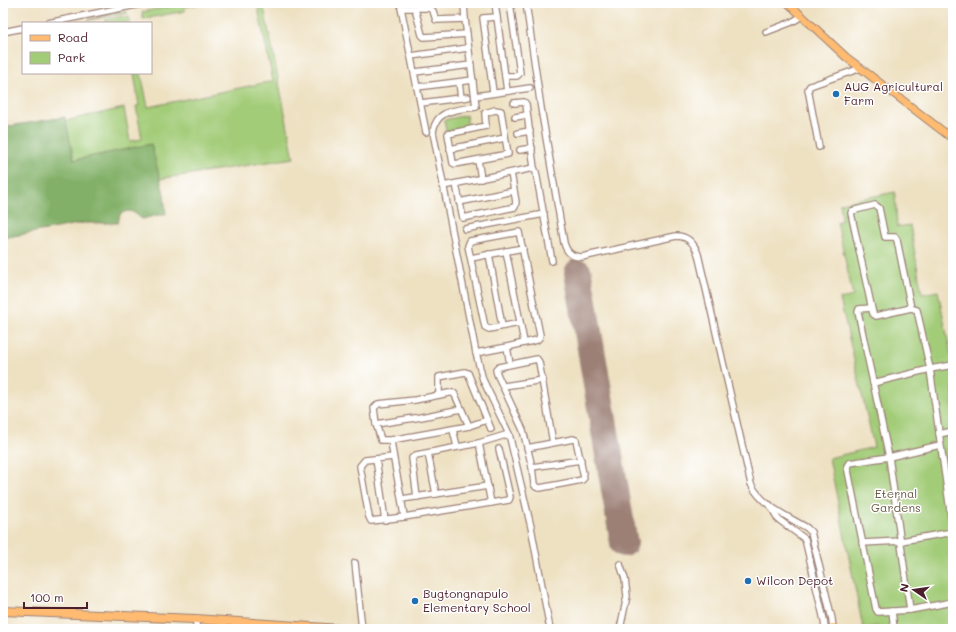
<svg xmlns="http://www.w3.org/2000/svg" width="956" height="632" viewBox="0 0 956 632" font-family="Mali,sans-serif">
	<rect width="100%" height="100%" fill="#fff"/>
	<filter id="ink" filterUnits="userSpaceOnUse"><feTurbulence type="fractalNoise" baseFrequency=".025" numOctaves="2"/><feDisplacementMap in="SourceGraphic" scale="8" xChannelSelector="R" yChannelSelector="G"/><feConvolveMatrix kernelMatrix="1 2 1 2 8 2 1 2 1" color-interpolation-filters="sRGB"/></filter>
	<filter id="wash" filterUnits="userSpaceOnUse"><feTurbulence type="fractalNoise" baseFrequency=".012" numOctaves="4" result="noise"/><feDisplacementMap in="SourceGraphic" scale="16" xChannelSelector="R" yChannelSelector="G"/><feGaussianBlur stdDeviation="0.9" result="paint"/><feColorMatrix in="noise" values="0 0 0 0 0 0 0 0 0 0 0 0 0 0 0 0 0 1.4 0 .05"/><feComposite in="paint" operator="in"/></filter>
	<g filter="url(#wash)">
		<rect width="100%" height="100%" fill="#eee1c2"/>
		<g fill="#a3cc78" stroke="#767652">
			<polygon points="186,3 205,3 185,7 185,11 143,19 142,12"/>
			<polygon points="257,3 263,3 294,158 159,179 150,145 74,160 65,121 124,108 130,141 142,139 136,106 139,106 134,73 141,73 148,107 273,81"/>
			<polygon points="125,11 128,13 88,20 89,19"/>
			<polygon points="124,16 125,18 129,17 130,23 105,23 105,20"/>
			<polygon points="466,115 468,127 446,131 444,120"/>
			<polygon points="895,192 897,227 910,225 922,294 938,291 951,355 953,355 953,449 947,451 953,493 953,629 880,629 878,626 863,628 829,458 874,447 840,299 853,296 837,222 842,220 840,203"/>
		</g>
		<path fill="#82b068" stroke="#66684a" d="M65 117 74 160 151 144 164 194 166 215H158L142 219C133 212 131 208 120 214L118 223H83L3 238V127Z"/>
		<g fill="none" stroke-linecap="round" stroke-linejoin="round">
			<polyline stroke="#9c8076" stroke-width="28" points="578,273 624,543"/>
		</g>
	</g>
	<g filter="url(#ink)">
		<g fill="none" stroke-linecap="round" stroke-linejoin="round">
			<g stroke="#9c8076" stroke-width="8">
				<g id="minor">
					<path d="M464 3 465 19 476 107C457 110 436 109 433 132L476 353 483 380 509 434 531 527 550 629"/>
					<polyline points="495,3 507,91"/>
					<path d="M526 3 541 108 564 243C567 253 572 257 582 257L676 236C688 236 694 243 698 254L751 484C762 506 787 516 807 528L811 532 832 619 833 629"/>
					<polyline points="415,9 422,35 424,37 467,34"/>
					<polyline points="48,23 146,3"/>
					<polyline points="3,32 23,28"/>
					<polyline points="766,32 792,22 802,16"/>
					<polyline points="411,56 468,48"/>
					<polyline points="415,72 471,65"/>
					<polyline points="505,76 517,76 520,73 510,3"/>
					<polyline points="459,82 461,98"/>
					<polyline points="417,87 473,80"/>
					<polyline points="493,92 483,18 497,17"/>
					<polyline points="475,96 530,88"/>
					<polyline points="421,103 468,97"/>
					<polygon points="495,110 501,111 508,154 455,164 453,163 448,134 486,126 485,113"/>
					<polyline points="515,117 527,115"/>
					<polyline points="426,132 401,8 429,8 433,11 436,20 465,19"/>
					<polyline points="518,133 530,131"/>
					<polyline points="819,147 808,89 810,86 861,68"/>
					<polyline points="450,149 505,138"/>
					<polyline points="520,150 532,148"/>
					<polyline points="478,160 481,179"/>
					<polyline points="534,168 536,172 552,261"/>
					<polyline points="456,184 463,218 515,207 516,202 511,173"/>
					<polyline points="443,186 534,168 526,104 524,102 514,103"/>
					<polyline points="459,202 514,191"/>
					<polyline points="465,229 544,214"/>
					<polyline points="506,251 524,342"/>
					<polyline points="489,254 502,326"/>
					<polyline points="471,258 523,248"/>
					<polyline points="871,308 859,309 858,312 889,457 910,610"/>
					<polyline points="911,308 897,240 895,237 885,237 879,208 875,205 852,211 851,213 873,314 876,316 911,308 917,310 930,369 953,531"/>
					<polyline points="507,347 510,364"/>
					<polyline points="476,353 507,347 537,340 539,338 540,335 519,232 470,241 468,246 485,327 489,329 520,323"/>
					<polyline points="873,383 930,369 953,365"/>
					<polyline points="504,386 543,380"/>
					<polygon points="449,393 454,393 456,397 469,426 391,440 381,440 376,424 374,408 378,404 415,400"/>
					<polyline points="439,394 439,377 465,372 468,373 491,429"/>
					<polyline points="376,424 421,417 461,409"/>
					<polyline points="469,426 487,420"/>
					<polyline points="453,430 457,446"/>
					<polyline points="939,434 953,431"/>
					<path d="M391 440C394 466 401 491 404 517"/>
					<polyline points="479,443 491,503"/>
					<polyline points="940,445 889,457 849,463 847,466 876,609 878,612 910,610 953,602"/>
					<polyline points="527,448 573,439 576,440 584,478 582,480 540,488 536,487 534,484 532,467 523,430 497,374 496,370 499,367 537,359 539,362 553,443"/>
					<polyline points="428,453 436,494"/>
					<polyline points="393,457 365,460 360,466 369,517 371,521 404,517 509,500 510,497 499,449"/>
					<polyline points="376,459 385,520"/>
					<polyline points="532,467 581,460"/>
					<polyline points="417,497 412,458 416,455 479,443 509,434"/>
					<polyline points="402,499 488,486"/>
					<polyline points="770,505 778,519 805,539 824,620 825,629"/>
					<polyline points="862,543 901,541 953,532"/>
					<polyline points="355,563 362,629"/>
					<polyline points="620,564 625,579 627,596 620,629"/>
					<polyline points="892,611 894,629"/>
					<polyline points="195,619 197,629"/>
				</g>
			</g>
			<g stroke="#9c8076" stroke-width="9">
				<polyline id="major" points="788,3 846,57 953,139"/>
			</g>
			<g stroke="#9c8076" stroke-width="10">
				<g id="highway">
					<polyline points="3,611 195,619 341,629"/>
					<polyline points="833,628 833,629"/>
				</g>
			</g>
			<use href="#minor" stroke="#fff" stroke-width="5.5"/>
			<use href="#major" stroke="#febb71" stroke-width="7"/>
			<use href="#highway" stroke="#febb71" stroke-width="8"/>
		</g>
	</g>
	<g fill="#1f6fb2" stroke="#fff" stroke-width="1.5">
		<circle cx="836" cy="94" r="4"/>
		<circle cx="748" cy="581" r="4"/>
		<circle cx="415" cy="601" r="4"/>
	</g>
	<g text-anchor="middle" stroke-width="3" stroke-linejoin="round" paint-order="stroke">
		<g font-size="12" fill="#4a1f2b" stroke="#fff" text-anchor="start">
			<text x="844" y="91">AUG Agricultural<tspan x="844" dy="14">Farm</tspan></text>
			<text x="756" y="585">Wilcon Depot</text>
			<text x="423" y="598">Bugtongnapulo<tspan x="423" dy="14">Elementary School</tspan></text>
		</g>
		<g font-size="12" fill="#695c46" stroke="#fff">
			<text x="896" y="498">Eternal<tspan x="896" dy="14">Gardens</tspan></text>
		</g>
	</g>
	<rect width="956" height="632" fill="none" stroke="#fff" stroke-width="16"/>
	<rect x="22" y="22" width="130" height="52" fill="#ffffff" stroke="#b7a5aa"/>
	<rect x="30" y="35" width="20" height="6" fill="#febb71" stroke="#b7a5aa"/>
	<text x="58" y="42" font-size="12" fill="#4a1f2b">Road</text>
	<rect x="30" y="52" width="20" height="12" fill="#a3cc78" stroke="#b7a5aa"/>
	<text x="58" y="62" font-size="12" fill="#4a1f2b">Park</text>
	<g transform="translate(914 590) rotate(283)" stroke="#ffffff" stroke-width="3" paint-order="stroke">
	<path d="M0-3L7 15L0 10L-7 15Z" fill="#4a1f2b"/>
	<text y="-6" font-size="11" font-weight="bold" text-anchor="middle" fill="#4a1f2b">N</text>
	</g>
	<path d="M24 602v6h63v-6" fill="none" stroke="#4a1f2b" stroke-width="2"/>
	<text x="30" y="602" font-size="12" fill="#4a1f2b" stroke="#ffffff" stroke-width="3" paint-order="stroke">100 m</text>
</svg>
